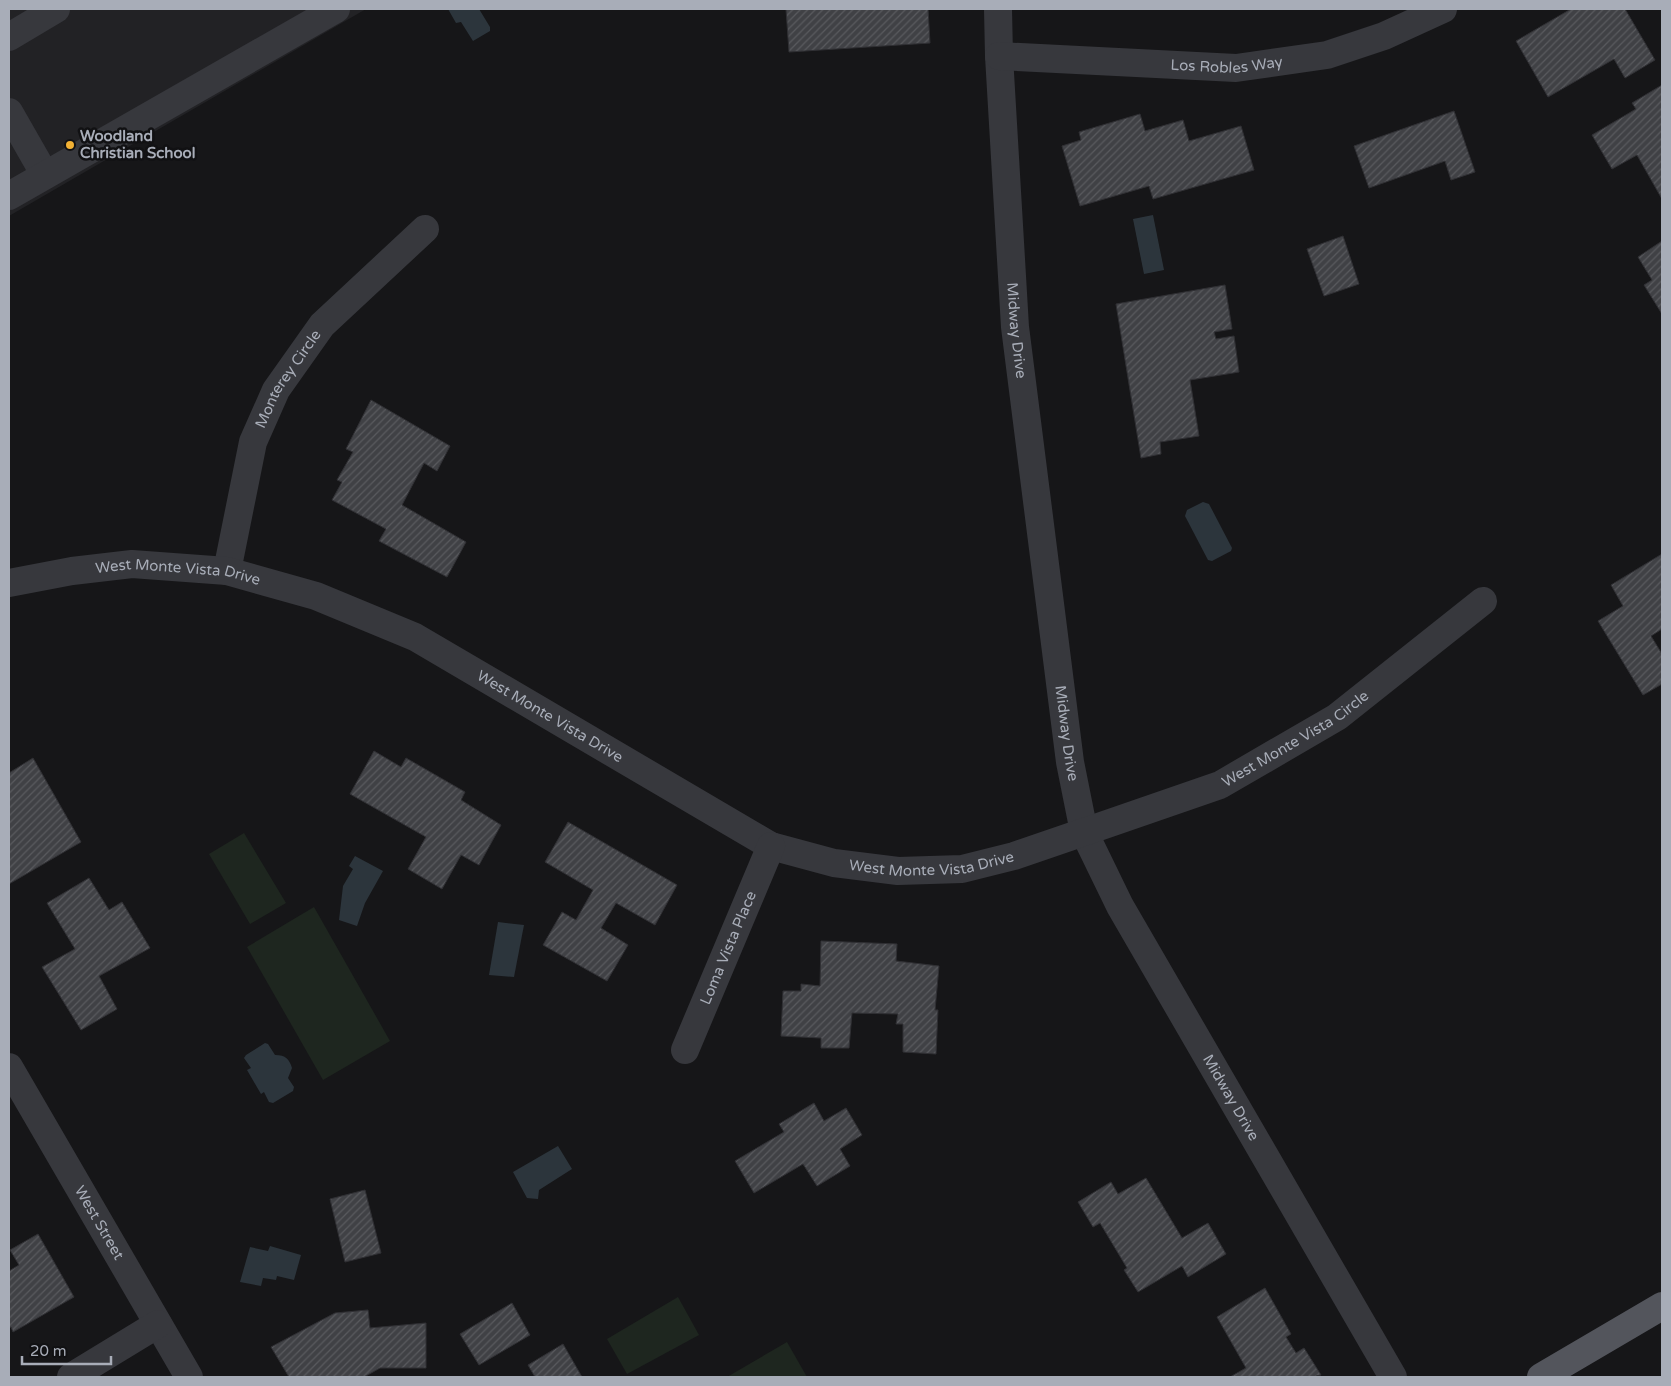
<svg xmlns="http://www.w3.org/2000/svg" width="1671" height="1386" viewBox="0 0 1671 1386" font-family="'Varela Round',sans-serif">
	<defs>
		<pattern id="building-hatch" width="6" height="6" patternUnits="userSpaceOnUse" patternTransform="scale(1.25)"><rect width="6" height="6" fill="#404145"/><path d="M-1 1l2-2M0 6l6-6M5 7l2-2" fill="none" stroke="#595a5e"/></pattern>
	</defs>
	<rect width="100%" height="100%" fill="#161618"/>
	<polygon fill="#222225" points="9,9 366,9 9,216"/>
	<g fill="#1e261f">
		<polygon points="244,833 286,903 250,924 209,854"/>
		<polygon points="314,907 390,1041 323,1080 247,947"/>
		<polygon points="678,1297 699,1335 627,1374 607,1339"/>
		<polygon points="787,1342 807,1377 727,1377"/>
	</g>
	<g fill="#2c353c">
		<polygon points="448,9 479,9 490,27 490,31 473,41 461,22 456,23"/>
		<polygon points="1153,215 1164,270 1144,274 1133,219"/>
		<polygon points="1203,502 1209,504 1232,548 1231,551 1212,561 1208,560 1185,516 1187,510"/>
		<polygon points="355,856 383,871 365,903 357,926 339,920 343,886 353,869 349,866"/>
		<polygon points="498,922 524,925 514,977 489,975"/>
		<path d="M265 1043 268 1044 275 1055C286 1055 289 1059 292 1068L288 1078 294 1087 293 1091 273 1103 269 1102 264 1092 261 1094 247 1070 251 1068 244 1058 246 1055Z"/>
		<polygon points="558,1146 572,1169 539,1190 538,1199 527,1198 513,1172"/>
		<polygon points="270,1246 301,1255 294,1280 277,1276 276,1280 263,1278 261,1286 240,1282 250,1247 268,1251"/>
	</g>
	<g fill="url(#building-hatch)" stroke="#303034">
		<polygon points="786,9 928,9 930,43 789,52"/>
		<polygon points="1571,9 1625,9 1655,60 1625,78 1614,59 1548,97 1516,41"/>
		<polygon points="1662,85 1662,199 1637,155 1612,169 1592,135 1636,109 1632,103"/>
		<polygon points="1454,111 1475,172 1451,180 1445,161 1369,188 1354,146"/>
		<polygon points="1140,114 1145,131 1183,120 1189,141 1241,126 1254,170 1153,199 1149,186 1080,206 1062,146 1081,140 1079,132"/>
		<polygon points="1343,236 1359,284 1324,296 1307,249"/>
		<polygon points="1662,241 1662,314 1644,285 1652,280 1638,257"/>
		<polygon points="1225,285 1232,329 1214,332 1216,339 1234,336 1239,372 1190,380 1199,436 1160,442 1161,454 1141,458 1116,304"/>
		<polygon points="371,400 450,446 437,471 424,463 402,505 466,542 447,577 379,541 386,529 332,500 342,482 337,480 353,452 346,449"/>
		<polygon points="1662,554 1662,629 1651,636 1662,654 1662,684 1643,695 1598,621 1623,606 1611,585"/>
		<polygon points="374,751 401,767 406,758 465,792 461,800 501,825 479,865 461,855 442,889 408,869 426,837 350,794"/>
		<polygon points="33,758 81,842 9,884 9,773"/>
		<polygon points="568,822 677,885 655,925 616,903 601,928 628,945 607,981 543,945 562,912 576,920 593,890 545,862"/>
		<polygon points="89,878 109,910 122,902 150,948 99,976 117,1009 81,1030 42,967 75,949 47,903"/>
		<polygon points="821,941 897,944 896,961 939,966 935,1010 938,1010 936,1054 903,1052 903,1024 896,1024 898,1014 852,1013 849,1048 821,1048 821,1038 781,1036 783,991 801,991 801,984 820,986"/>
		<polygon points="814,1103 824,1121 846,1108 862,1135 840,1149 850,1166 817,1186 803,1164 754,1193 735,1161 784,1132 779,1124"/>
		<polygon points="1146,1178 1182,1238 1208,1223 1226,1254 1188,1277 1182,1266 1138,1292 1124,1270 1127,1268 1100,1223 1093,1227 1078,1202 1111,1182 1118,1194"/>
		<polygon points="365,1190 381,1253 345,1262 330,1199"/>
		<polygon points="38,1234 74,1297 13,1332 11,1327 9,1328 9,1271 19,1265 10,1250"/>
		<polygon points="1265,1288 1291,1334 1286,1337 1296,1353 1304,1348 1321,1375 1316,1376 1317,1377 1230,1377 1246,1368 1217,1317"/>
		<polygon points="512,1303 530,1335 479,1365 460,1334"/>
		<polygon points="368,1310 370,1328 426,1323 426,1368 380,1368 364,1377 289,1377 271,1347 335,1313"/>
		<polygon points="563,1344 582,1377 535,1377 528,1365"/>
	</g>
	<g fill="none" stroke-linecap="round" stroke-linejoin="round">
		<g stroke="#37383d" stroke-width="28">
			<path id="s1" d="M998 9 999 56 1015 327 1070 762 1084 832 1120 906 1393 1377"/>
			<polyline points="9,37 56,9"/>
			<path id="s2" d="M999 56 1236 68 1327 55 1384 36 1443 9"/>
			<polyline points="9,112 45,175"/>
			<polyline points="9,196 336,9"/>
			<path id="s3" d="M227 571 253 442 276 390 322 325 425 229"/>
			<path id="s4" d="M9 583 72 571 132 564 227 571 316 596 415 637 771 846 834 863 898 871 962 869 1014 856 1084 832 1220 785 1337 717 1483 601"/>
			<path id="s5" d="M685 1050 771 846"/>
			<path id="s6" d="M9 1067 189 1377"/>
			<polyline points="71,1377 158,1324"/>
		</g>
		<polyline stroke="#53555c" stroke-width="28" points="1541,1377 1662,1306"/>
	</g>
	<circle fill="#f2b134" stroke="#111113" stroke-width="2" cx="70" cy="145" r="5"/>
	<g text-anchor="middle" stroke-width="5" stroke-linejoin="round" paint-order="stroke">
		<g font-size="15" fill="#a8adb8" stroke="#111113">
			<text dy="5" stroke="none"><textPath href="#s2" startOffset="228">Los Robles Way</textPath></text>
			<text dy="5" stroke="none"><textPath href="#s1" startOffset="322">Midway Drive</textPath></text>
			<text dy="5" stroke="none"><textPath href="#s3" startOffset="204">Monterey Circle</textPath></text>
			<text dy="5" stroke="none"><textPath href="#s4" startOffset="171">West Monte Vista Drive</textPath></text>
			<text dy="5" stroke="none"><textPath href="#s4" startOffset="576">West Monte Vista Drive</textPath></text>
			<text dy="5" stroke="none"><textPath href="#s1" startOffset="728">Midway Drive</textPath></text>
			<text dy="5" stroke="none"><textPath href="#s4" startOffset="1386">West Monte Vista Circle</textPath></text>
			<text dy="5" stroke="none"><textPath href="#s4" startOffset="996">West Monte Vista Drive</textPath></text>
			<text dy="5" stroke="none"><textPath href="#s5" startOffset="111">Loma Vista Place</textPath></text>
			<text dy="5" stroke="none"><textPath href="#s1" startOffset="1132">Midway Drive</textPath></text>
			<text dy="5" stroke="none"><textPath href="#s6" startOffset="180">West Street</textPath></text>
		</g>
		<g font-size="15" font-weight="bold" fill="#a8adb8" stroke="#111113" text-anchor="start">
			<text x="80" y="141">Woodland<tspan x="80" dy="17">Christian School</tspan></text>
		</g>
	</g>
	<rect width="1671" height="1386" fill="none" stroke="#a8adb8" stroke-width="20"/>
	<path d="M22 1356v8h89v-8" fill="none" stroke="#a8adb8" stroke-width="2.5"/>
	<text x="30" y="1356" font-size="15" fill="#a8adb8" stroke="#111113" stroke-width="4" paint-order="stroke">20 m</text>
</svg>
